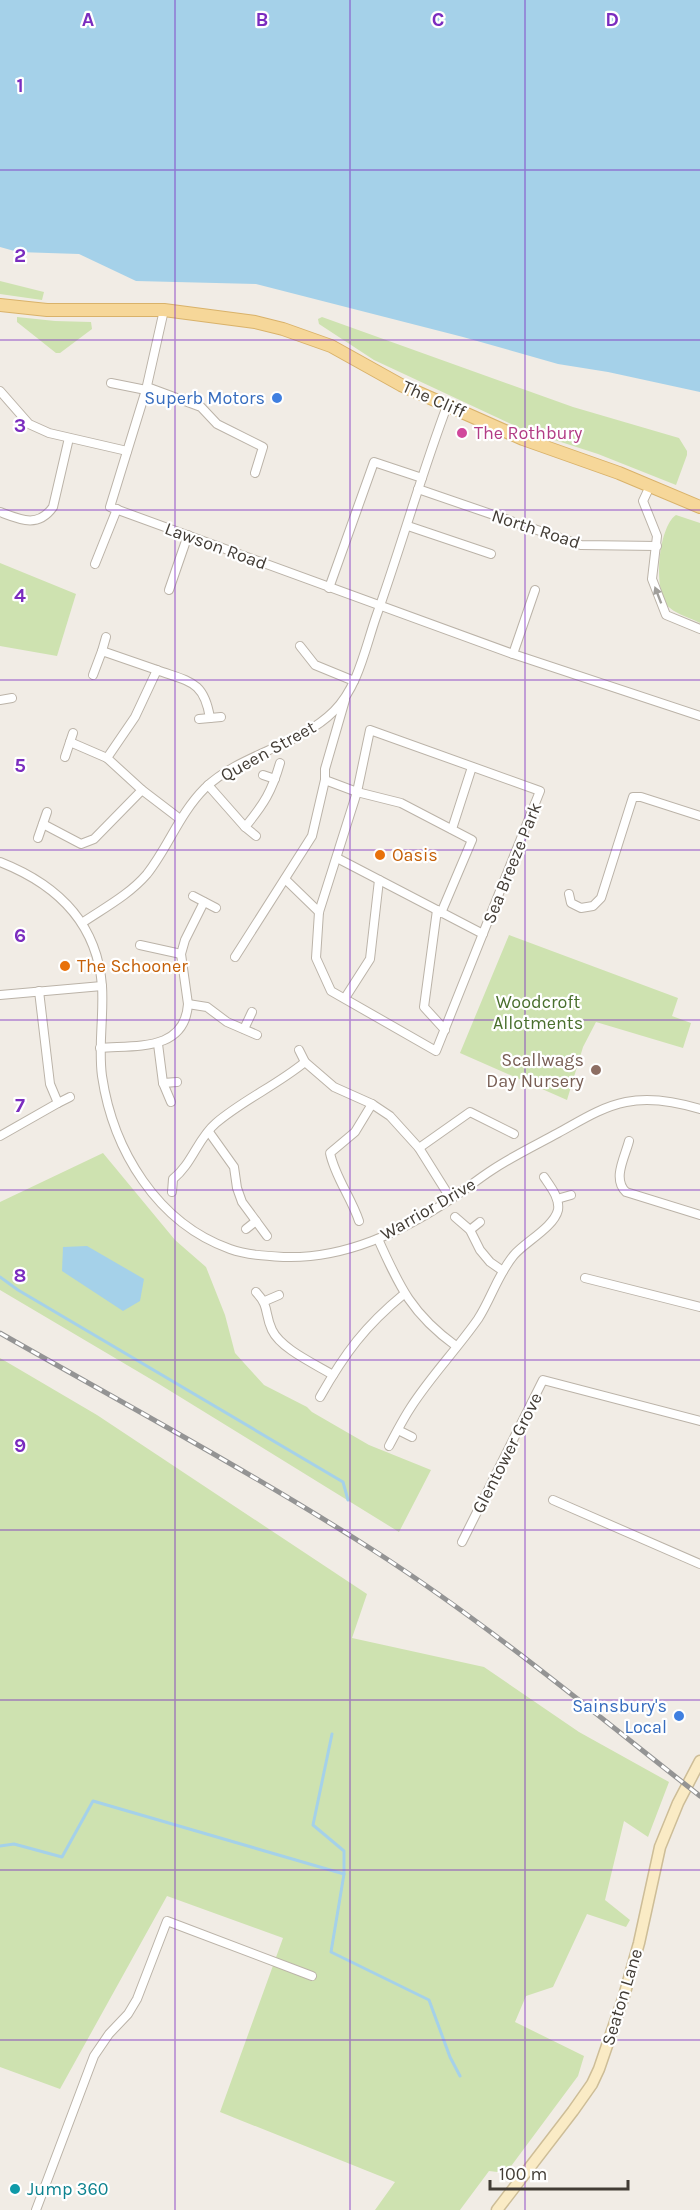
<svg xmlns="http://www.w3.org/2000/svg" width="700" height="2210" viewBox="0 0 700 2210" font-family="Karla,sans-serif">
	<rect width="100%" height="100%" fill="#f1ece5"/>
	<g fill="#cee2b0">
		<polygon points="0,281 44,292 42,300 0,294"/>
		<polygon points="17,317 55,321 91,322 92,329 60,353 56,353 17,322"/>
		<polygon points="322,317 573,407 679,438 687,451 687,455 676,485 598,454 524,430 374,360 319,324 318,319"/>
		<path d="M676 515 700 523V623C691 618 678 615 670 608 652 594 658 527 676 515Z"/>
		<polygon points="0,563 76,594 57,656 0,646"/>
		<polygon points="509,935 678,998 672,1016 691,1023 683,1048 596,1022 583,1047 567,1100 460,1053"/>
		<polygon points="103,1153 175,1240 206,1267 225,1315 235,1353 264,1385 307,1407 312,1412 369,1445 431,1470 399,1532 159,1384 0,1290 0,1202"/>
		<polygon points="0,1358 97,1415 367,1594 352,1638 484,1667 579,1732 669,1782 648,1837 624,1821 605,1900 630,1920 626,1927 587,1914 553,1987 526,1996 515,2022 584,2056 578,2076 506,2173 489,2171 460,2210 375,2210 395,2182 220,2112 283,1938 167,1896 60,2089 0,2067"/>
	</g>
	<g fill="#a5d1e9">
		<polygon points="0,0 700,0 700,392 608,372 558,364 463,337 256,284 136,281 79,254 18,252 0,247"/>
		<polygon points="87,1246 144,1279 140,1301 123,1311 62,1271 63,1247"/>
	</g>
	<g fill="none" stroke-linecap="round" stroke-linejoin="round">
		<g stroke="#a5d1e9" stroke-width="3">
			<polyline points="0,1277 18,1290 343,1482 348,1500"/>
			<polyline points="0,1846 14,1844 62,1857 93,1801 344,1874 344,1851 313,1825 332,1734"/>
			<polyline points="344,1874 331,1952 429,2000 450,2057 460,2076"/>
		</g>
		<g stroke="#bbb3a8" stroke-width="10">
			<g id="street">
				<polyline points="164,310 146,390 110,507 513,654 700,716"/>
				<polyline points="111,383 146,390"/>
				<polyline points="147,387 201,407 217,424 263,447 255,473"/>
				<polyline points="0,391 29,424 49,433 127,451"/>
				<polyline points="650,486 643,501 657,536 652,579 666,615 700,629"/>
				<polyline points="418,489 581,545 657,546"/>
				<path d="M0 512C21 520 38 528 53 507L69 438"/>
				<polyline points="408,526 491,554"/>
				<polyline points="95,564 117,509"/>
				<polyline points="329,588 374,462 422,478"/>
				<polyline points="169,590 188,535"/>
				<polyline points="300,646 315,665 354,681"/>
				<polyline points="102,651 106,637"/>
				<polyline points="513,654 535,590"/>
				<polyline points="93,675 102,651 157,670"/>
				<polyline points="0,700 12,698"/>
				<polyline points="345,700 325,769 325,780 357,792 401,803 472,840 441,913"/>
				<polyline points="199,719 221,717"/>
				<polygon points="370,730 540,791 436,1051 331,991 316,958 319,912 357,792"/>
				<polyline points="70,742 107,758"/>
				<polyline points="65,757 73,733"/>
				<polyline points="263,775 275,779"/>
				<path d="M208 785 245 827C264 804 272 791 280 763"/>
				<path d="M180 819 142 790 107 758 135 717 157 670C190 682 204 681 210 718"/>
				<polyline points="43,824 81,844 94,839 142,790"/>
				<polyline points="245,827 256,836"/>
				<polyline points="452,829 472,767"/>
				<polyline points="38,838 47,812"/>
				<polyline points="337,858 483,934"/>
				<path d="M0 862C56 884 97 922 102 986 104 1016 98 1046 102 1076 113 1150 157 1223 230 1249 247 1255 266 1256 284 1257 345 1259 401 1232 451 1199 465 1190 478 1179 492 1170 513 1156 536 1145 558 1133 580 1121 601 1107 626 1102 650 1097 677 1102 700 1109"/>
				<polyline points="285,879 319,912"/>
				<polyline points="569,894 571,903 581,908 593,906 601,898 633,797 641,797 700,816"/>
				<polyline points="193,896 216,908"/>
				<polyline points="437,910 424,1007 445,1030"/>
				<path d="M82 923C104 908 129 895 147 874 169 846 179 814 205 788 240 754 299 746 334 711 358 687 365 649 376 617 401 547 421 475 447 406"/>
				<polyline points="140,945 181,954"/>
				<polyline points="235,957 312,836 325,780"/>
				<polyline points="0,995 102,986"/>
				<polyline points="345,998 370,959 379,880"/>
				<polyline points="188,1004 207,1007 227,1022 257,1035"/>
				<polyline points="244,1029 252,1012"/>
				<polyline points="158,1044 163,1083 171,1102"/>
				<path d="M100 1048C135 1045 185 1052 188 1004L181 954 185 940 204 902"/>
				<polyline points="299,1050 305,1062"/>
				<polyline points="163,1083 177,1082"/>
				<polyline points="58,1103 70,1097"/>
				<polyline points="209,1132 234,1167 237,1188 242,1202 267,1236"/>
				<polyline points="0,1136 58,1103 50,1084 39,991"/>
				<path d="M629 1141C625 1157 612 1179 626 1192L700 1215"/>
				<polyline points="419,1148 451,1199"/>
				<path d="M172 1192 173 1179C192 1164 198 1138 216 1123 243 1100 277 1085 305 1062L334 1087 372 1104 390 1116 419 1148 470 1112 514 1134"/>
				<polyline points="557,1199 571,1195"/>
				<polyline points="455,1217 470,1230 480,1250 490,1262 503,1271"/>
				<path d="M359 1221C351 1197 335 1177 330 1153L355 1132 372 1104"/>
				<polyline points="246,1229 256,1221"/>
				<polyline points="470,1230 480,1222"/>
				<path d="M378 1239C400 1288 412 1314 456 1346"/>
				<polyline points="585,1278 700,1307"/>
				<path d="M256 1292C270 1307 264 1313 272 1330 281 1349 315 1364 333 1375"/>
				<polyline points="265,1301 279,1295"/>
				<path d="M320 1397C345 1353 365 1326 404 1294"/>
				<polyline points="398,1430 412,1437"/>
				<path d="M389 1446C396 1433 403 1419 411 1407 431 1376 457 1349 478 1319 491 1299 498 1274 514 1255 525 1242 554 1227 558 1210 560 1198 550 1186 544 1177"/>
				<polyline points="553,1500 700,1564"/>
				<polyline points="462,1542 543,1380 700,1421"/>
				<polyline points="36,2210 94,2056 109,2034 128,2014 137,1999 167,1921 312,1976"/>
			</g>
		</g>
		<g stroke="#cdbd97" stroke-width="13">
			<polyline id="secondary" points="497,2210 573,2111 592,2084 599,2069 624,1996 639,1943 660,1847 678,1803 700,1761"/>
		</g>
		<g stroke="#d9b26a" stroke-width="14">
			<polyline id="primary" points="0,305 47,310 164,310 255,322 283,329 331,346 401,385 523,439 619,473 700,507"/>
		</g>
		<use href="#street" stroke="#fff" stroke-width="8"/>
		<use href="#secondary" stroke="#faebc5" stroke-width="10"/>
		<use href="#primary" stroke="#f6d799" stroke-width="12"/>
		<g stroke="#949494" stroke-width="5">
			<path id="rail" d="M0 1333C125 1404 252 1473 373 1550 488 1624 593 1712 700 1796"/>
		</g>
		<use href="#rail" stroke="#fff" stroke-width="3" stroke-dasharray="9" stroke-linecap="butt"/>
	</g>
	<defs><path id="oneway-solid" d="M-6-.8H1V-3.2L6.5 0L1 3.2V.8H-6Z" transform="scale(1.5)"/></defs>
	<use fill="#a09e9a" href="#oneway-solid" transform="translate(658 595) rotate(-111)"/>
	<path fill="none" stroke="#7b2cbf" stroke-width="1.5" stroke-opacity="0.55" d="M175 0V2210M350 0V2210M525 0V2210M0 170H700M0 340H700M0 510H700M0 680H700M0 850H700M0 1020H700M0 1190H700M0 1360H700M0 1530H700M0 1700H700M0 1870H700M0 2040H700"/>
	<g fill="#3f7fe0" stroke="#fff" stroke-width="2">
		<circle cx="277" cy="398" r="6"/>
		<circle cx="679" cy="1716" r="6"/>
	</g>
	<circle fill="#d1479c" stroke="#fff" stroke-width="2" cx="462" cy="433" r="6"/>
	<g fill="#e8710a" stroke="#fff" stroke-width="2">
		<circle cx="380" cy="855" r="6"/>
		<circle cx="65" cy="966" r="6"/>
	</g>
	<circle fill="#8d6e63" stroke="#fff" stroke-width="2" cx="596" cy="1070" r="6"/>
	<circle fill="#0f9aa8" stroke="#fff" stroke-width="2" cx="15" cy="2189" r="6"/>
	<g text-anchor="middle" stroke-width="4.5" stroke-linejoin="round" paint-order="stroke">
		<g font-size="18" fill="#366cbe" stroke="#fff" text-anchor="end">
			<text x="265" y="404">Superb Motors</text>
			<text x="667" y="1712">Sainsbury's<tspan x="667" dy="21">Local</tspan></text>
		</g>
		<g font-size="18" fill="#423c35" stroke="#fff">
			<text transform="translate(434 399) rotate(24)" y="6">The Cliff</text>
			<text transform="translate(536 529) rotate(18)" y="6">North Road</text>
			<text transform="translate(216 546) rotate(20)" y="6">Lawson Road</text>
			<text transform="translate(268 751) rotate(-29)" y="6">Queen Street</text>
			<text transform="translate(512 863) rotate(-68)" y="6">Sea Breeze Park</text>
			<text transform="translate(428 1209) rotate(-30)" y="6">Warrior Drive</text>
			<text transform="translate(507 1453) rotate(-63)" y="6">Glentower Grove</text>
			<text transform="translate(622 1997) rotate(-73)" y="6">Seaton Lane</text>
		</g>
		<g font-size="18" fill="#b23c85" stroke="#fff" text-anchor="start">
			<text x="474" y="439">The Rothbury</text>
		</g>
		<g font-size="18" fill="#c56008" stroke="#fff" text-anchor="start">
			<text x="392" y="861">Oasis</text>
			<text x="77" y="972">The Schooner</text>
		</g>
		<g font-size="18" fill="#496f2d" stroke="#fff">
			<text x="538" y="1008">Woodcroft<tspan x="538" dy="21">Allotments</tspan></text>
		</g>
		<g font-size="18" fill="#785e54" stroke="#fff" text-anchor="end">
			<text x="584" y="1066">Scallwags<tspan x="584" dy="21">Day Nursery</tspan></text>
		</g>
		<g font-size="18" fill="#0d838f" stroke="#fff" text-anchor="start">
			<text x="27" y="2195">Jump 360</text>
		</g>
	</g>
	<g font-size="20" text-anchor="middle" font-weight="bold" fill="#7b2cbf" stroke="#fff" stroke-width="4.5" stroke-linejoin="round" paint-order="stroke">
		<text x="88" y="26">A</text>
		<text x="262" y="26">B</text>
		<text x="438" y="26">C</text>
		<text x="612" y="26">D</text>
		<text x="20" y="92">1</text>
		<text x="20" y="262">2</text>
		<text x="20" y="432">3</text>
		<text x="20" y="602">4</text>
		<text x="20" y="772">5</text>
		<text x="20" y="942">6</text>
		<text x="20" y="1112">7</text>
		<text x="20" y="1282">8</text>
		<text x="20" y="1452">9</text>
	</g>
	<path d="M490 2180v9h138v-9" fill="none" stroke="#423c35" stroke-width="3"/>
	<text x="499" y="2180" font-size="18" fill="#423c35" stroke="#ffffff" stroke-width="4.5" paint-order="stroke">100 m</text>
</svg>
